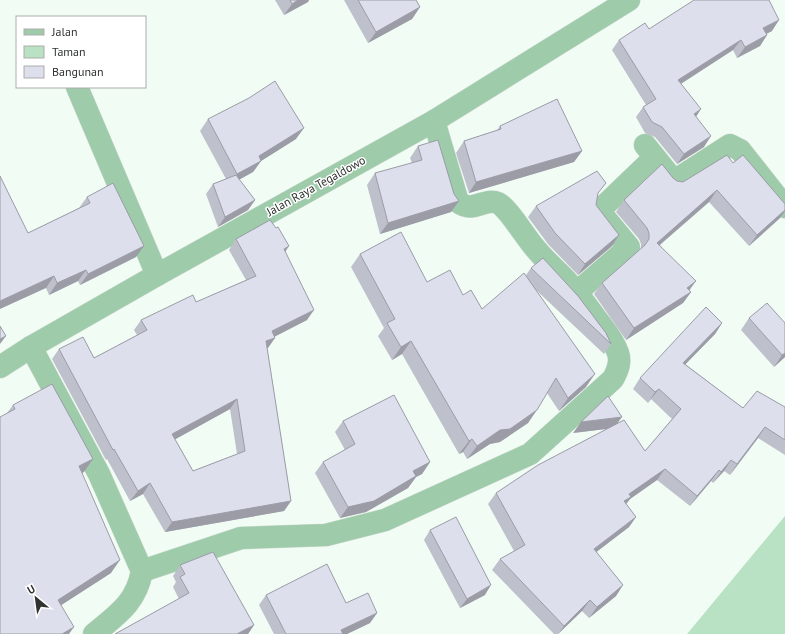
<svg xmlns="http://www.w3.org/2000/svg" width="785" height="634" viewBox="0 0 785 634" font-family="'PT Sans',sans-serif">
	<rect width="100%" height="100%" fill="#f1fdf4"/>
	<polygon fill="#b8e2c3" points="785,516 785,634 687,634"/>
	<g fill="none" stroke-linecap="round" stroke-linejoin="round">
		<g stroke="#ced9d1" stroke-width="23">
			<g id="minor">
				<polyline points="77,87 157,275"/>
				<polyline points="645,145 674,181 730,145 740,150 785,207"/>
				<polyline points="576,293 629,247 601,213 603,207 654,158"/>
				<path d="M31 347 99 474 142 571C136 603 118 614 94 634"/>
				<polyline points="0,367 31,347 157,275 434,121 629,0"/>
				<path d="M142 571 241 538 326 535 385 520 530 454 613 379C618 370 621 362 618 353 614 341 606 331 599 322 587 306 576 290 562 276 553 267 543 258 535 248 526 238 508 208 498 203 484 197 474 214 458 202L434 121"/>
			</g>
		</g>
		<use href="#minor" stroke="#9ecbaa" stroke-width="22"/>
	</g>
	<g fill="#bec0cc" fill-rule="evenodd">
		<polygon points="275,0 309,0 308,2 284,15"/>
		<polygon points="344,0 416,0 420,7 412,19 368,43"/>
		<polygon points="649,29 772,31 766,34 767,35 760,46 737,58 733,50 681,84 696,117 704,147 677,164 655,137 645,133 636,117 643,107 646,105 612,50 619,40"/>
		<polygon points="208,119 296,139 261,161 253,172 239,180 255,200 248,210 218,227 206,194 213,184 226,179 200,131"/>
		<polygon points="500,126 582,151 574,162 469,193 456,153 464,141 497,130"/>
		<polygon points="418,146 459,201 451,212 380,234 367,185 375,173 412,163 410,158"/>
		<polygon points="733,163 780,218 749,246 709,202 660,245 691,292 683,303 626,340 594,294 602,283 641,249 641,244 639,239 616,212 624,200 673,178 677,181 683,182"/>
		<polygon points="598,195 596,205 619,235 612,246 578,275 548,244 528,217 536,206"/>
		<polygon points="87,197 136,257 80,285 78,281 49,295 46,288 28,233 79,208"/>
		<path d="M236 239 285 252 307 320 274 337 267 348 291 501 284 511 165 532 143 494 130 501 107 459 106 460 52 359 59 349 94 358 137 335 134 330 141 320 196 302 246 280 229 250ZM230 409 237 454 193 471 175 439Z"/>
		<polygon points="360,254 427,282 463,295 482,309 526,275 531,268 611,344 604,354 536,290 586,387 559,411 547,393 528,423 500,442 490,444 467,459 463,452 459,454 402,354 392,360 378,336 384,328 351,267"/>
		<polygon points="749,318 785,357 774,367 741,330"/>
		<polygon points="722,323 715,334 685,364 743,408 785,407 785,455 758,438 730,475 724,471 713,483 711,481 690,506 657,480 630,499 626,504 636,517 629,527 596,552 623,585 616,596 589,618 582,611 558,634 554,634 492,570 500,559 514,551 488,504 496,493 606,429 573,433 618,423 645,451 672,419 651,399 648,403 633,389 640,378"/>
		<polygon points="13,405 84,472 82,473 111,573 61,605 7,413"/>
		<polygon points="343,421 430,462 422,474 416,477 408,488 366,512 340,518 315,473 323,462 345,450 335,432"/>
		<polygon points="430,530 485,595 460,608 424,540"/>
		<polygon points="180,565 254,625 248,634 115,634 179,599 173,587 176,582 173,576"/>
		<polygon points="266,595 346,603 377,613 370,623 347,634 274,634 259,605"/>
	</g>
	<g fill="#9b9ca6">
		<polygon points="298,0 309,0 308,2 284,15 292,4"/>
		<polygon points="420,7 412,19 368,43 376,32"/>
		<polygon points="779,20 772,31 756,39 763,28"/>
		<polygon points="767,35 760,46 737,58 745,47"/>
		<polygon points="741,40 733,50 671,90 678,80"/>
		<polygon points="701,109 694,120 694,114"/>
		<polygon points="304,128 296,139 261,161 253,172 229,185 237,174 259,156"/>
		<polygon points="711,136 704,147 677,164 684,154"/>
		<polygon points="582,151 574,162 469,193 476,182"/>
		<polygon points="717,190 709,202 649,254 657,243"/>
		<polygon points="255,200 248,210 218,227 225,217"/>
		<polygon points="459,201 451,212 380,234 388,223"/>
		<polygon points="785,210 785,211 780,218 749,246 757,235"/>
		<polygon points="619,235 612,246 578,275 585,264"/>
		<polygon points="144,246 136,257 80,285 88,274"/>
		<polygon points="289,246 282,257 284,249"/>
		<polygon points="86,270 78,281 49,295 57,283"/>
		<polygon points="54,276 46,288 0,309 0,301"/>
		<polygon points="696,281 688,292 687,288"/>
		<polygon points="691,292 683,303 626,340 634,328"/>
		<polygon points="314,310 307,320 266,341 275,338 268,348 259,351 272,331"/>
		<polygon points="722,323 715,334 676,374 683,363"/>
		<polygon points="6,336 0,344 0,339"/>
		<polygon points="411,341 402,354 392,360 401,347"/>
		<polygon points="785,353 785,357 774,367 782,355"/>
		<polygon points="595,374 586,387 559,411 568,398"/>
		<polygon points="659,389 651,399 648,403 655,392"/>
		<polygon points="237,399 230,409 165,445 172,434"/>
		<polygon points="537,410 528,423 500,442 490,444 467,459 477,446 500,430"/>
		<polygon points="622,417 614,428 573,433 581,422"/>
		<polygon points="765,427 758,438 730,475 737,464"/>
		<polygon points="472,439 463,452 459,454 469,441"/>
		<polygon points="93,459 84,472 70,479 79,466"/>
		<polygon points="731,460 724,471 713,483 721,472"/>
		<polygon points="430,462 422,474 416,477 408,488 366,512 340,518 348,507"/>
		<polygon points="665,469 657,480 630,499 623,508 617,512 629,494"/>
		<polygon points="719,470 711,481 690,506 697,496"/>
		<polygon points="150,483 143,494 130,501 138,491"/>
		<polygon points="291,501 284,511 165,532 172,522"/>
		<polygon points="636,517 629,527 586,560 594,549"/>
		<polygon points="120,560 111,573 49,613 58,600"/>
		<polygon points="491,585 485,595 460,608 467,599"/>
		<polygon points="623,585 616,596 589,618 597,607"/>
		<polygon points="590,600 582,611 558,634 564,626"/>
		<polygon points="377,613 370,623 347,634 338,634 341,630"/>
		<polygon points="254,625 248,634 237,634"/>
		<polygon points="74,627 69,634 62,634"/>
	</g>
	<g fill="#dddfed" stroke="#9b9ca6" fill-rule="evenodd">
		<polygon points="290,0 298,0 292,4"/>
		<polygon points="358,0 416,0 420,7 376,32"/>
		<polygon points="694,0 769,0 779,20 763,28 767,35 745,47 741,40 678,80 701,109 694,114 711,136 684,154 662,127 652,122 643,107 656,99 619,40 645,23 649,29"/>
		<polygon points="275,81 304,128 259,156 261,161 237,174 208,119 249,98"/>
		<polygon points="557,99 582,151 476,182 464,141 501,129 500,126"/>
		<polygon points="438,140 454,194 459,201 388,223 375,173 422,160 418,146"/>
		<polygon points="727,155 733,163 743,155 785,204 785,210 757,235 717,190 657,243 696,281 687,288 691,292 634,328 602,283 645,245 649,239 649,233 647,228 624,200 662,164 673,178 677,181 683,182"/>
		<polygon points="597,171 606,183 598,193 596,205 619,235 585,264 555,233 536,206"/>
		<polygon points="236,175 255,200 225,217 213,184"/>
		<polygon points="0,176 28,233 90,203 87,197 113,183 144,246 88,274 86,270 57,283 54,276 0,301"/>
		<path d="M270 220 276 228 278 227 289 246 284 249 314 310 272 331 275 338 266 341 291 501 172 522 150 483 138 491 114 449 113 450 59 349 83 337 94 358 147 330 141 320 193 295 196 302 256 276 236 239ZM237 399 245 451 193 471 172 434Z"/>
		<polygon points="401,232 427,282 450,270 463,295 471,290 482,309 524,273 595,374 568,398 556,378 537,410 510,429 500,430 477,446 472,439 469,441 411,341 401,347 387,323 395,319 360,254"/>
		<polygon points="543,258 578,296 606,333 611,344 531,268"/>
		<polygon points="767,303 785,323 785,353 782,355 749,318"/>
		<polygon points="706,307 722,323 683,363 743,408 757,391 785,407 785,440 765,427 737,464 731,460 721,472 719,470 697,496 665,469 629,494 631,497 624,501 636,517 594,549 623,585 597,607 590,600 564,626 500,559 525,545 496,493 538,465 624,420 645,451 681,409 659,389 655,392 640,378"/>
		<polygon points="0,326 6,336 0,339"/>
		<polygon points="52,384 93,459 79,466 120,560 58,600 74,627 62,634 0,634 0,417 15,409 13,405"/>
		<polygon points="394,395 430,462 413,471 416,476 374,501 348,507 323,462 355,444 343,421"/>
		<polygon points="608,396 622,417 581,422"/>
		<polygon points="456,517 491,585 467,599 430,530"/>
		<polygon points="213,552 254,625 237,634 115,634 189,593 180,577 185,574 180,565"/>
		<polygon points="327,564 346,603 368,593 377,613 341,630 343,634 286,634 266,595"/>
	</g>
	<g text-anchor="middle" stroke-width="3" stroke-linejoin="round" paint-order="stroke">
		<g font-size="12" fill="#2e332f" stroke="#fff">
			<text transform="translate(316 186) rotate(-29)" y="4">Jalan Raya Tegaldowo</text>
		</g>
	</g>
	<rect x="16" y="16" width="130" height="72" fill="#ffffff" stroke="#abadac"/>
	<rect x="24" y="29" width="20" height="6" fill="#9ecbaa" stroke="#abadac"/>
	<text x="52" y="36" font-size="12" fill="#2e332f">Jalan</text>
	<rect x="24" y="46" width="20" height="12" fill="#b8e2c3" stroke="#abadac"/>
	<text x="52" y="56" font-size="12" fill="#2e332f">Taman</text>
	<rect x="24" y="66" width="20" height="12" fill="#dddfed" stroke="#abadac"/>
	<text x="52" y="76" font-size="12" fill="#2e332f">Bangunan</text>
	<g transform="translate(36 598) rotate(331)" stroke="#ffffff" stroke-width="3" paint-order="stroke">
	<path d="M0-3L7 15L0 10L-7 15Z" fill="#2e332f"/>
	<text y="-6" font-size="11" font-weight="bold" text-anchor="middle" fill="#2e332f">U</text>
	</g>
</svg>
